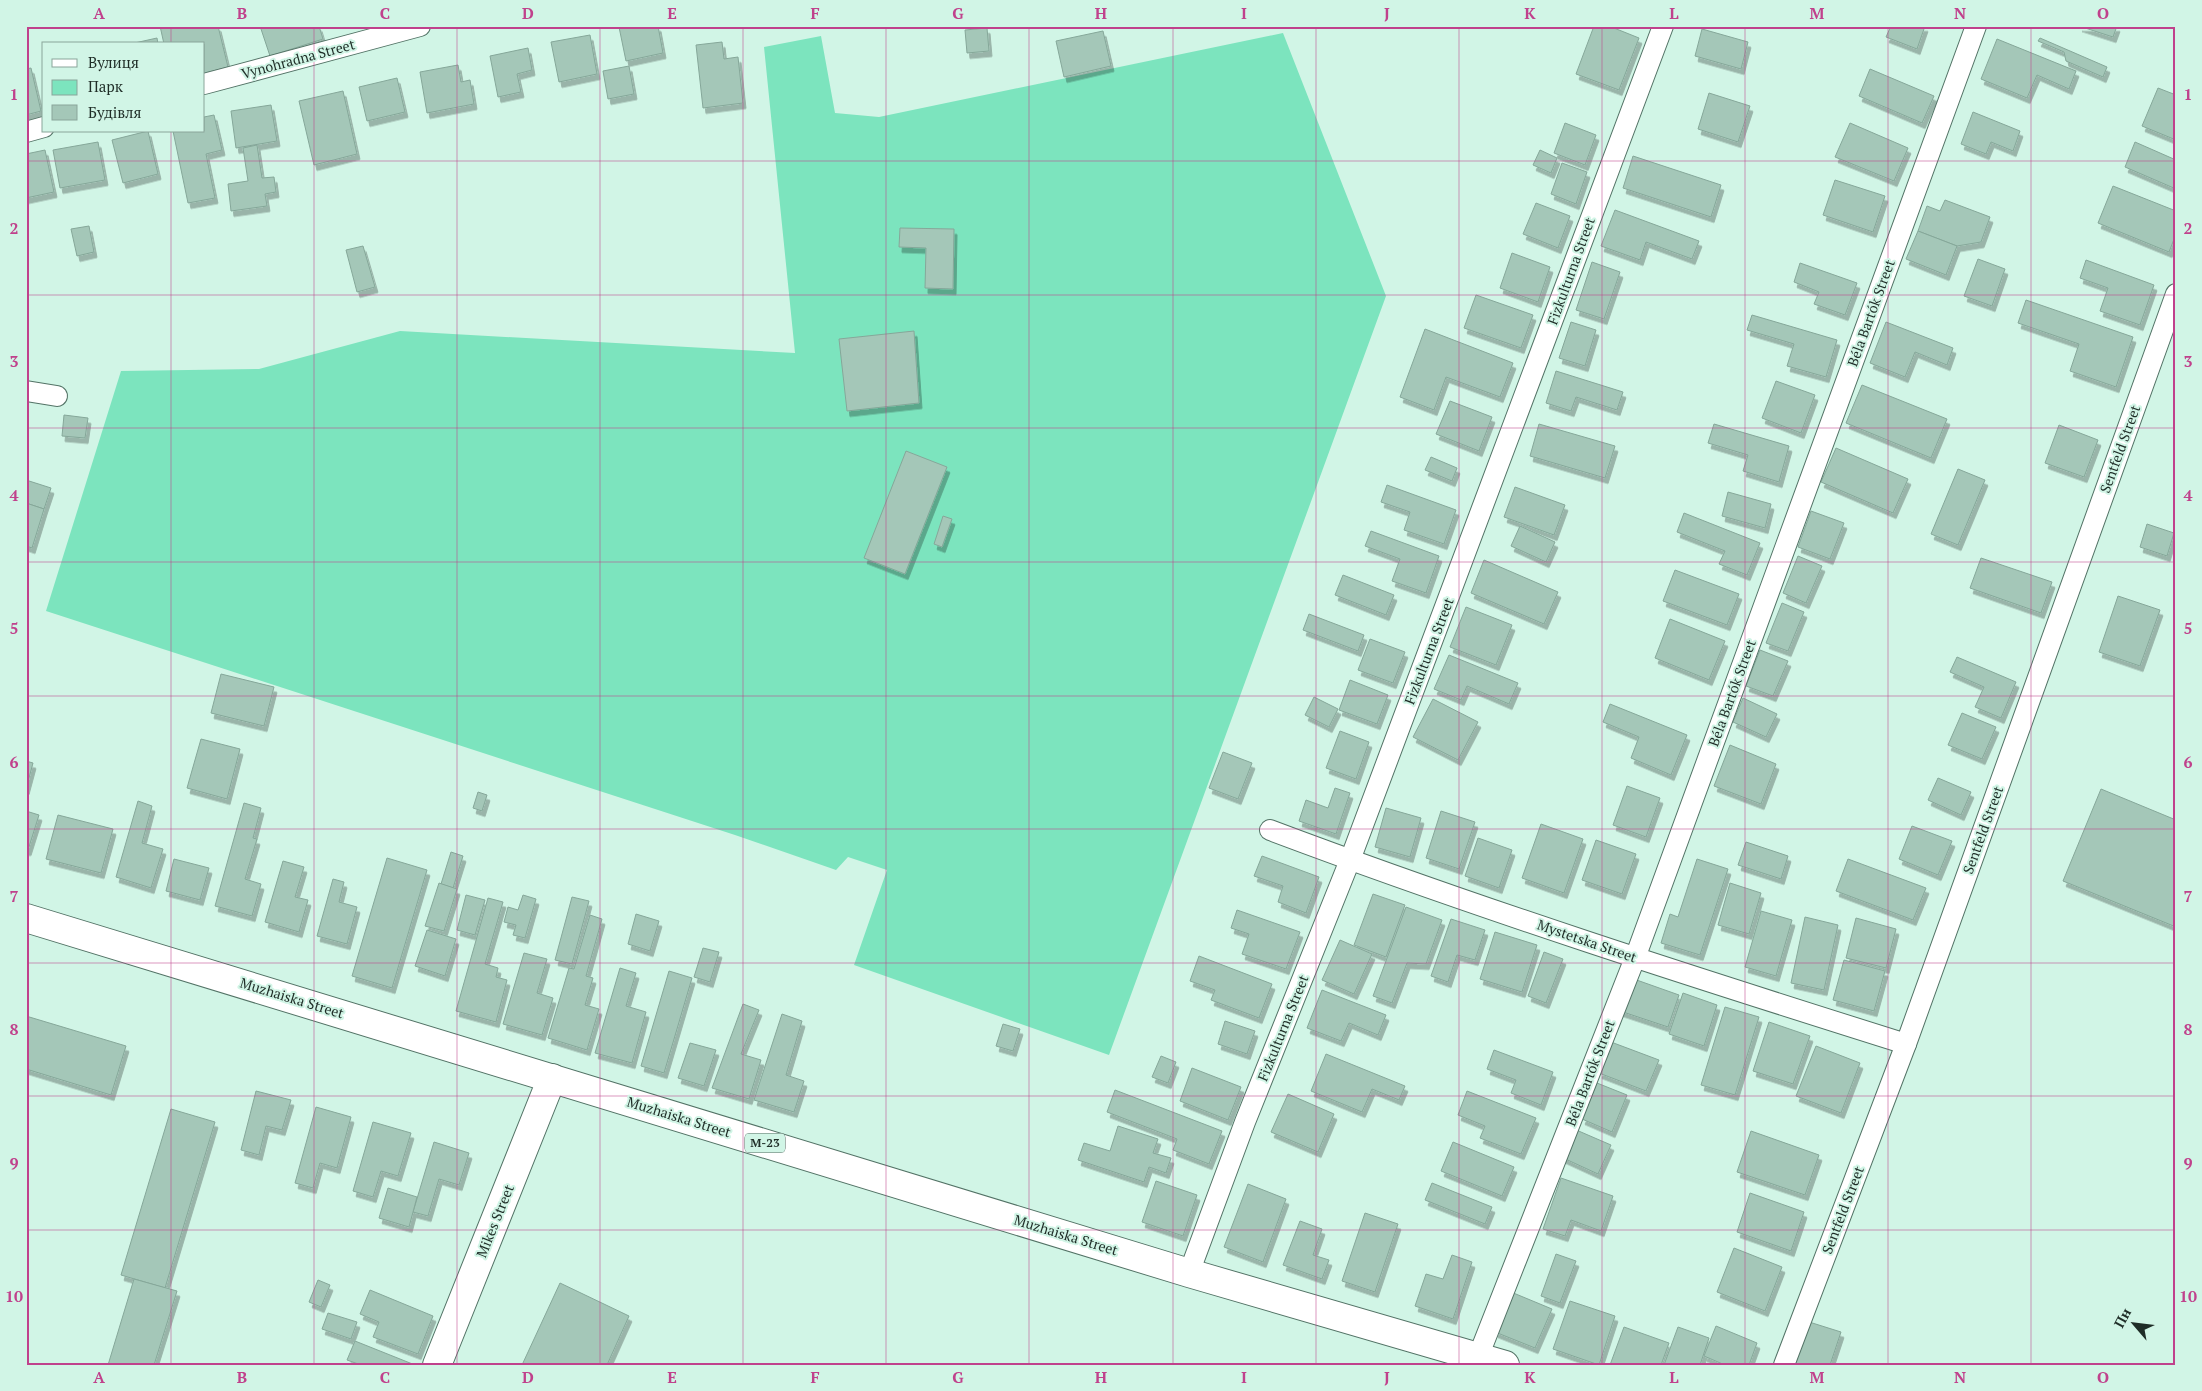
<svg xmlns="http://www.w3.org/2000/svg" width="2202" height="1391" viewBox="0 0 2202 1391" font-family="'PT Serif',serif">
	<defs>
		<filter id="shadow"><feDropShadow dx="3" dy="5.5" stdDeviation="0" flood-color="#0004"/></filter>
	</defs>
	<rect width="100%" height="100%" fill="#d1f5e6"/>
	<polygon fill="#7ce4be" points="1283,33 1386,296 1109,1055 854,965 887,870 848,857 836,870 735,835 46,611 121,371 259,369 400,331 795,353 764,47 821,36 835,113 879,117"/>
	<g fill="#a4c7b8" stroke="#85a799" filter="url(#shadow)">
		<polygon points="160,26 196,26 196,28 218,26 228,67 204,73 204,44 164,44"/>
		<polygon points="260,26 319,26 323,39 270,56"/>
		<polygon points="658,26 663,53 626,61 619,27"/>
		<polygon points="1594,26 1609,26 1639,38 1619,90 1576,74"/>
		<polygon points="1891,26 1925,26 1917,49 1886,37"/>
		<polygon points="2079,26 2117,26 2113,37"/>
		<polygon points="987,28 989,51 967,53 965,30"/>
		<polygon points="1702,29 1748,42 1741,69 1695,56"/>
		<polygon points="1103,31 1111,66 1064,77 1056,41"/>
		<polygon points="590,35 597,74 559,82 551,42"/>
		<polygon points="157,38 158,44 130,44"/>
		<polygon points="2040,38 2107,67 2103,77 2066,61 2064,52 2038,41"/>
		<polygon points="1997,39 2076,71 2069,89 2037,75 2027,98 1981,79"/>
		<polygon points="722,42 724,59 738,57 743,103 703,108 696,45"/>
		<polygon points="528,48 532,70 517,74 521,92 498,97 490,56"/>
		<polygon points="458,65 461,82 470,80 474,104 427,113 420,72"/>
		<polygon points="629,66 634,94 608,99 603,71"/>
		<polygon points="31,68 41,111 26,115 26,69"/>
		<polygon points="1870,69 1934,96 1922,123 1859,96"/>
		<polygon points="397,78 405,112 367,121 359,87"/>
		<polygon points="2158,88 2176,95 2176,140 2142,126"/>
		<polygon points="343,91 357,154 314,165 299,101"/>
		<polygon points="1709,93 1750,106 1738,142 1698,129"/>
		<polygon points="271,105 277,141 236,148 231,111"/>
		<polygon points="1973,112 2020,131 2013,151 1991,142 1986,154 1961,144"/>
		<polygon points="214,115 222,150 206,154 215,198 188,203 173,131 204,131 204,117"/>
		<polygon points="1565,123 1596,135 1585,165 1554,153"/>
		<polygon points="1850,123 1908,148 1894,181 1835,157"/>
		<polygon points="148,131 158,174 123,183 112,140"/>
		<polygon points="98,142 105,180 60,188 53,150"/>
		<polygon points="2135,142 2176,160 2176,189 2125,167"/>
		<polygon points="257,145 262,178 274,177 276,192 265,194 267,206 231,211 228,184 248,181 243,148"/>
		<polygon points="45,150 54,192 26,198 26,154"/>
		<polygon points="1540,150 1557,158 1551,173 1533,165"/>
		<polygon points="1633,156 1721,185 1711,217 1623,188"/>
		<polygon points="1562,163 1587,172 1576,204 1551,194"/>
		<polygon points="1835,180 1885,196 1873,232 1823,215"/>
		<polygon points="2113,186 2176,211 2176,234 2169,252 2098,223"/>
		<polygon points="1945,200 1990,217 1981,242 1957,246 1918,231 1927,206 1940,211"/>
		<polygon points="1536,203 1570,216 1558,248 1523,234"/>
		<polygon points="1615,210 1699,241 1692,259 1646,242 1640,260 1601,246"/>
		<polygon points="89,226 94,252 77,256 71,229"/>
		<polygon points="900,228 954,229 953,289 925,288 926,248 899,247"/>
		<polygon points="1918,231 1957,246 1946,275 1906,259"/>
		<polygon points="363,246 375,287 357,292 346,250"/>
		<polygon points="1512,253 1550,267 1538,302 1500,288"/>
		<polygon points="1978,259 2005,269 1992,306 1964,296"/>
		<polygon points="2086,260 2154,285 2140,325 2100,311 2108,288 2080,278"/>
		<polygon points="1592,262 1620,272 1604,319 1576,310"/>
		<polygon points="1800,263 1857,283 1845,315 1814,304 1819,292 1794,282"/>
		<polygon points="1476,295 1533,315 1521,348 1464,328"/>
		<polygon points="2026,300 2133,337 2116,387 2070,371 2079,344 2018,323"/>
		<polygon points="1752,315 1837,340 1826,377 1787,366 1794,344 1747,330"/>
		<polygon points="1571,322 1596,330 1585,366 1559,358"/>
		<polygon points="1886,322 1953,348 1947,365 1915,352 1905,377 1870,363"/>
		<polygon points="1425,329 1513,363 1500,397 1446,377 1434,410 1400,397"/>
		<polygon points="914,331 919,403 847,411 839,339"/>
		<polygon points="1556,371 1623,392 1617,410 1576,397 1571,411 1546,403"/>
		<polygon points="1776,381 1815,395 1801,433 1762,418"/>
		<polygon points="1862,385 1947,419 1931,458 1846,423"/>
		<polygon points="1450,401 1492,417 1479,451 1436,434"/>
		<polygon points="64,415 88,418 85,438 62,436"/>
		<polygon points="1539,424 1615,446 1605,478 1530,456"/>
		<polygon points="1714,424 1789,446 1779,482 1743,471 1748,455 1708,443"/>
		<polygon points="2059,425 2098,440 2084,477 2045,463"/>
		<polygon points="1836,448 1908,479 1893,513 1821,482"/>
		<polygon points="906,451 947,467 905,574 864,558"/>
		<polygon points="1431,457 1457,468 1452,481 1425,470"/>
		<polygon points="1958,469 1985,480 1958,545 1931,534"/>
		<polygon points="26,480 51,488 44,509 26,503"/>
		<polygon points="1387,485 1456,510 1444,544 1404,530 1410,512 1381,502"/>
		<polygon points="1515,487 1565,505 1554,535 1504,517"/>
		<polygon points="1728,492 1771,504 1765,528 1722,516"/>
		<polygon points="26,503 44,509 32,548 26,546"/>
		<polygon points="1811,511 1844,523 1830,559 1798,547"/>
		<polygon points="1684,513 1760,543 1747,575 1719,564 1725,551 1677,532"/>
		<polygon points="943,516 952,519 942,547 934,544"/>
		<polygon points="2147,524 2174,533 2167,556 2140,547"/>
		<polygon points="1520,526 1555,542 1546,562 1511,546"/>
		<polygon points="1371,531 1439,556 1426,593 1392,581 1400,559 1365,546"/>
		<polygon points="1798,556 1822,566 1806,603 1783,593"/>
		<polygon points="1981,558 2052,582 2041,613 1970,588"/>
		<polygon points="1484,560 1558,592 1544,624 1471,593"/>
		<polygon points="1675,570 1739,594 1727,625 1663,601"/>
		<polygon points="1343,575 1394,595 1386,615 1335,595"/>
		<polygon points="2118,596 2160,610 2140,666 2099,652"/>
		<polygon points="1782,603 1804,612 1788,651 1766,643"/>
		<polygon points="1466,607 1512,625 1496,665 1450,647"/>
		<polygon points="1309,614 1364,635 1358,651 1303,630"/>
		<polygon points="1670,619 1725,641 1709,680 1655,658"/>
		<polygon points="1370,639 1405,652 1393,683 1358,670"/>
		<polygon points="1760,650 1788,661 1773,696 1746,686"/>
		<polygon points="1449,655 1518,683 1509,704 1467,686 1461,700 1434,689"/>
		<polygon points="1957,657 2016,682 2001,718 1975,707 1984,687 1950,672"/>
		<polygon points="221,674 274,687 264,726 211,713"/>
		<polygon points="1350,680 1388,695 1377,724 1339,710"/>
		<polygon points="1314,697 1338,709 1329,727 1305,715"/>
		<polygon points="1743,698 1777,714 1766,737 1733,722"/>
		<polygon points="1433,699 1478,722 1458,760 1413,737"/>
		<polygon points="1610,704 1687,735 1671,775 1631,758 1639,737 1603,722"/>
		<polygon points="1962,713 1996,727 1982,759 1948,745"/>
		<polygon points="1340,731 1369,742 1356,779 1326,768"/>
		<polygon points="201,739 240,749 227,799 187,788"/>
		<polygon points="1730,745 1776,764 1761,804 1714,786"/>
		<polygon points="1223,752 1252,763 1238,799 1209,788"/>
		<polygon points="26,761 33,763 26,789"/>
		<polygon points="1938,778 1971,792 1961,815 1928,800"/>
		<polygon points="1627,786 1660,798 1646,837 1613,825"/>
		<polygon points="1335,788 1350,793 1336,834 1299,821 1306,800 1328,808"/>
		<polygon points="2101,789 2176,820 2176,927 2063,881"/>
		<polygon points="478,792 487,795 482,811 473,808"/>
		<polygon points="138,801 152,806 142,843 163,849 151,888 116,877"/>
		<polygon points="244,803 261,808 253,838 257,839 245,879 261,884 252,916 215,906"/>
		<polygon points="1386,808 1421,818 1410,857 1375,847"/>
		<polygon points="26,811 39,815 28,850 26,850"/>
		<polygon points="1441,811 1475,822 1459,869 1426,858"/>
		<polygon points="58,815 113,829 101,873 46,859"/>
		<polygon points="1541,824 1583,839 1564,893 1522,878"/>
		<polygon points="1912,826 1952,841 1938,875 1899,859"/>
		<polygon points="1478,838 1512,850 1499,888 1465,876"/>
		<polygon points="1596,840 1636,854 1622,894 1582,880"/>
		<polygon points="1746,842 1788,856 1781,879 1738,865"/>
		<polygon points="451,852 463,856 453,888 441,884"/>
		<polygon points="1262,856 1319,877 1306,913 1278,902 1283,886 1254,876"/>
		<polygon points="387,858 427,870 392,988 352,976"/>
		<polygon points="174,859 209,868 200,900 166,891"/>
		<polygon points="1697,859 1728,869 1700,955 1661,943 1670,914 1678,917"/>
		<polygon points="1848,859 1926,888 1913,920 1836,891"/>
		<polygon points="283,861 304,867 295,897 308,900 299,932 265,922"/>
		<polygon points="333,879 344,882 339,902 357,907 347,944 317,936"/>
		<polygon points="439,883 457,889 444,931 425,926"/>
		<polygon points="1730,883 1761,893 1749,934 1718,925"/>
		<polygon points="1373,894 1405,905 1386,957 1354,945"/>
		<polygon points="466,895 485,900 475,935 457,930"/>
		<polygon points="523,895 536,899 525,938 513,935 516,925 504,922 508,907 518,910"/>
		<polygon points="572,897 589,901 572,964 555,960"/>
		<polygon points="488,898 503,902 485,964 498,968 496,977 507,980 496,1022 456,1011"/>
		<polygon points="1406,907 1442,920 1426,964 1407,963 1392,1003 1373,996"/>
		<polygon points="1237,910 1300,932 1286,969 1242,954 1249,934 1231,928"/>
		<polygon points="1761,911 1792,920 1776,976 1745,967"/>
		<polygon points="636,914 659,921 650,951 628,944"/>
		<polygon points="590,915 602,919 586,976 593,978 585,1005 599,1009 587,1050 548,1038 569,968 574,969"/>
		<polygon points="1805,917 1838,925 1824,990 1791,983"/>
		<polygon points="1856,918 1896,929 1886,968 1846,958"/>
		<polygon points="1451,919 1485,930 1475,960 1457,955 1448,982 1431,976"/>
		<polygon points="427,930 456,939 445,976 415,966"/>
		<polygon points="1495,932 1537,945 1522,992 1480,979"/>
		<polygon points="1340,940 1372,954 1354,994 1322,980"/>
		<polygon points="703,948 719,952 710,982 694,977"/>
		<polygon points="1544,952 1563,959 1546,1003 1528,996"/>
		<polygon points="524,953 547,959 537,993 553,998 542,1035 503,1024"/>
		<polygon points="1199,956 1272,984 1259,1018 1211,1000 1215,990 1190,981"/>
		<polygon points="1844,960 1885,971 1874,1011 1833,1000"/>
		<polygon points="620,968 636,973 626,1006 646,1012 632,1063 595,1053"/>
		<polygon points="669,971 692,978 664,1073 641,1066"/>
		<polygon points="1631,978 1679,995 1668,1027 1620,1011"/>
		<polygon points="1322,990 1386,1015 1378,1035 1349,1023 1341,1041 1307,1028"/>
		<polygon points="1683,993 1717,1005 1704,1046 1669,1034"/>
		<polygon points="743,1004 759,1010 741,1054 761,1060 749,1099 712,1088"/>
		<polygon points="1725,1007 1759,1017 1735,1095 1701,1085"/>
		<polygon points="782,1014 802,1021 786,1075 804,1081 794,1112 754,1100"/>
		<polygon points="26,1016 126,1046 111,1095 26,1069"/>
		<polygon points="1225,1021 1255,1031 1247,1054 1218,1044"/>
		<polygon points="1769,1022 1810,1036 1793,1084 1753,1071"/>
		<polygon points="1003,1024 1020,1029 1013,1051 996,1046"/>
		<polygon points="1611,1042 1659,1060 1646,1091 1599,1073"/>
		<polygon points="690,1043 716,1050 704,1086 678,1078"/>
		<polygon points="1816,1046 1860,1063 1841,1113 1796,1096"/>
		<polygon points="1494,1050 1553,1072 1541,1105 1511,1093 1516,1080 1487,1069"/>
		<polygon points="1326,1054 1405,1086 1399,1100 1372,1089 1362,1112 1311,1091"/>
		<polygon points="1161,1056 1176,1062 1168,1083 1152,1077"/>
		<polygon points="1192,1068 1241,1087 1228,1120 1180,1101"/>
		<polygon points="1597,1083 1627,1095 1612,1132 1582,1119"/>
		<polygon points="1115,1090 1222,1131 1209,1164 1173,1150 1177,1139 1107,1112"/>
		<polygon points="256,1091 291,1100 282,1130 266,1126 259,1155 241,1150"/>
		<polygon points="1467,1091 1536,1118 1521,1154 1480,1138 1485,1126 1458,1115"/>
		<polygon points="1288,1094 1334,1114 1318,1152 1271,1132"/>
		<polygon points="316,1107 351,1117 337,1168 320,1163 313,1188 295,1183"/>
		<polygon points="171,1109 215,1122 165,1288 121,1275"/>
		<polygon points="373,1122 411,1133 398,1176 381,1171 373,1197 353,1191"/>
		<polygon points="1118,1126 1158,1139 1153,1153 1171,1158 1166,1173 1149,1167 1144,1182 1078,1160 1084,1143 1110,1151"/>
		<polygon points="1574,1129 1611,1145 1598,1174 1561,1157"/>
		<polygon points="1751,1131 1819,1155 1805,1195 1737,1172"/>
		<polygon points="434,1142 469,1153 459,1185 439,1179 428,1216 413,1212"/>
		<polygon points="1453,1142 1514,1167 1502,1196 1441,1171"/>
		<polygon points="1561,1178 1613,1196 1601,1231 1571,1220 1565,1236 1543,1229"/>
		<polygon points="1156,1181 1197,1195 1183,1236 1142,1222"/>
		<polygon points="1432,1183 1492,1207 1485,1224 1425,1200"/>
		<polygon points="1248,1184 1286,1199 1263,1262 1224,1247"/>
		<polygon points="388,1188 417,1197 409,1227 379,1218"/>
		<polygon points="1750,1193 1804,1212 1791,1251 1737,1232"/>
		<polygon points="1365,1213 1398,1224 1375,1292 1342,1281"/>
		<polygon points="1300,1221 1322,1229 1313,1255 1329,1260 1322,1279 1283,1265"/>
		<polygon points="1734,1248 1782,1267 1765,1311 1717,1292"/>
		<polygon points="1556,1254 1576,1261 1560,1303 1541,1296"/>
		<polygon points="1452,1255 1472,1262 1453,1319 1415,1306 1426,1274 1443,1279"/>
		<polygon points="134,1279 177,1291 154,1365 108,1365"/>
		<polygon points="318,1280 330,1285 321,1307 309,1302"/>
		<polygon points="560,1283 629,1316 607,1365 522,1365"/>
		<polygon points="370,1290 433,1316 418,1354 373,1337 379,1322 360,1314"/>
		<polygon points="1511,1292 1552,1309 1535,1348 1495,1332"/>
		<polygon points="1570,1301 1615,1316 1599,1365 1553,1349"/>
		<polygon points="328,1313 357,1322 351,1339 322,1329"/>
		<polygon points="1806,1321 1841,1332 1830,1365 1792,1365"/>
		<polygon points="1716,1326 1757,1343 1749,1365 1725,1365 1704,1356"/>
		<polygon points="1624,1327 1669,1343 1661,1365 1610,1365"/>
		<polygon points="1678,1327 1709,1338 1700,1365 1664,1365"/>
		<polygon points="355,1341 415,1365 361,1365 347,1360"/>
	</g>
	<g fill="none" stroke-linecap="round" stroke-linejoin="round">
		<g stroke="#537366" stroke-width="22">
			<g id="minor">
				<polyline points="204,84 420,26"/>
				<polyline points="26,132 44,127"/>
				<polyline points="26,391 57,396"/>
				<path d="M1270 830C1480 909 1693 977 1906 1044"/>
				<polyline points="1189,1273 1245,1122 1350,860 1663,26"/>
				<polyline points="1478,1357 1635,958 1976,26"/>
				<polyline points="1784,1365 1906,1044 2176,294"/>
			</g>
		</g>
		<g stroke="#537366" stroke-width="30">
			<polyline id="secondary" points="437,1365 552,1078"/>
		</g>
		<g stroke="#537366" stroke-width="30">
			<polyline id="trunk" points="26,918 1189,1273 1505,1365"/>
		</g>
		<use href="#minor" stroke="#fff" stroke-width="20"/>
		<use href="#secondary" stroke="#fff" stroke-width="28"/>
		<use href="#trunk" stroke="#fff" stroke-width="28"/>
	</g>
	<path fill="none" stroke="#c0418c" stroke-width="1" stroke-opacity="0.55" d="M171 26V44M314 26V1365M457 26V1365M600 26V1365M743 26V1365M886 26V1365M1029 26V1365M1173 26V1365M1316 26V1365M1459 26V1365M1602 26V1365M1745 26V1365M1888 26V1365M2031 26V1365M171 131V1365M26 161H2176M26 295H2176M26 428H2176M26 562H2176M26 696H2176M26 829H2176M26 963H2176M26 1096H2176M26 1230H2176"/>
	<g text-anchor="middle" stroke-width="4" stroke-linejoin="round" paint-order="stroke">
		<rect fill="#d1f5e6" stroke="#546960" stroke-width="1" x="745" y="1133.5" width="40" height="19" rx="4"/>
		<g font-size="12" font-weight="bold" fill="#1f2d27">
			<text x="765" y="1147">М-23</text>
		</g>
		<g font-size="14" fill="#1f2d27" stroke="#d1f5e6">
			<text transform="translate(298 59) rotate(-15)" y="5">Vynohradna Street</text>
			<text transform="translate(1571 271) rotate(-70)" y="5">Fizkulturna Street</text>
			<text transform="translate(1871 313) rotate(-70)" y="5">Béla Bartók Street</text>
			<text transform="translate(2120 449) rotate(-70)" y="5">Sentfeld Street</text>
			<text transform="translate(1429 651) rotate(-69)" y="5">Fizkulturna Street</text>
			<text transform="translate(1732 693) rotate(-70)" y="5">Béla Bartók Street</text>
			<text transform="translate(1983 830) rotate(-70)" y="5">Sentfeld Street</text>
			<text transform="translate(1587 941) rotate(19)" y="5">Mystetska Street</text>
			<text transform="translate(292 998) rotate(17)" y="5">Muzhaiska Street</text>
			<text transform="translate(1283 1028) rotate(-68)" y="5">Fizkulturna Street</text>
			<text transform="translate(1590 1073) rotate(-69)" y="5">Béla Bartók Street</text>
			<text transform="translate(679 1117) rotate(17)" y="5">Muzhaiska Street</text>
			<text transform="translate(1843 1210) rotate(-69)" y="5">Sentfeld Street</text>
			<text transform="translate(495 1221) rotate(-68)" y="5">Mikes Street</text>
			<text transform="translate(1066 1235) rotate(17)" y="5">Muzhaiska Street</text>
		</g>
	</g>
	<rect width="2202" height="1391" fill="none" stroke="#d1f5e6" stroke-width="55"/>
	<rect x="42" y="42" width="162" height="90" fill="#d1f5e6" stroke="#8aa59a"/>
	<rect x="52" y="59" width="25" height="8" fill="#ffffff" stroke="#8aa59a"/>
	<text x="88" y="68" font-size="15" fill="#1f2d27">Вулиця</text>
	<rect x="52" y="80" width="25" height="15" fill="#7ce4be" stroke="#8aa59a"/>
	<text x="88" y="92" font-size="15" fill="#1f2d27">Парк</text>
	<rect x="52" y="105" width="25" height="15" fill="#a4c7b8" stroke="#8aa59a"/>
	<text x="88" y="118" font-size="15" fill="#1f2d27">Будівля</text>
	<g transform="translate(2134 1324) rotate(298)" stroke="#d1f5e6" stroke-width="4" paint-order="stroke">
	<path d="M0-4L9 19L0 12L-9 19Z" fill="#1f2d27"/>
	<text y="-8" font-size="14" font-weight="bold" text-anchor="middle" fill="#1f2d27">Пн</text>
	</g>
	<rect x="28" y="28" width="2146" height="1336" fill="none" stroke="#c0418c" stroke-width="2"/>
	<g font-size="16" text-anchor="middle" font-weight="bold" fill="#c0418c">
		<text x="99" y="19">A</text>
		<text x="242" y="19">B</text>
		<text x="385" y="19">C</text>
		<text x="528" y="19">D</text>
		<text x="672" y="19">E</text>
		<text x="815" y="19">F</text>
		<text x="958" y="19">G</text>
		<text x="1101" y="19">H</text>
		<text x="1244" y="19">I</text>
		<text x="1387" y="19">J</text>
		<text x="1530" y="19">K</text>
		<text x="1674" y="19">L</text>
		<text x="1817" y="19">M</text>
		<text x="1960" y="19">N</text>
		<text x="2103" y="19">O</text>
		<text x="14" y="100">1</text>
		<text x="2188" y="100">1</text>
		<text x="14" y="234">2</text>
		<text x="2188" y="234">2</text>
		<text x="14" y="367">3</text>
		<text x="2188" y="367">3</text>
		<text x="14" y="501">4</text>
		<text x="2188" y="501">4</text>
		<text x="14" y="634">5</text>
		<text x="2188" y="634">5</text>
		<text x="14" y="768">6</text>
		<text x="2188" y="768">6</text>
		<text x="14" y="902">7</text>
		<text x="2188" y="902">7</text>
		<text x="14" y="1035">8</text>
		<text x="2188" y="1035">8</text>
		<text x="14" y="1169">9</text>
		<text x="2188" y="1169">9</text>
		<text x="14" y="1302">10</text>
		<text x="2188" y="1302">10</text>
		<text x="99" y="1383">A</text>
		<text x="242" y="1383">B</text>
		<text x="385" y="1383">C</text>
		<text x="528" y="1383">D</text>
		<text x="672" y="1383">E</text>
		<text x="815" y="1383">F</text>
		<text x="958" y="1383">G</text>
		<text x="1101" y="1383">H</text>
		<text x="1244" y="1383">I</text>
		<text x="1387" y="1383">J</text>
		<text x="1530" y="1383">K</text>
		<text x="1674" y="1383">L</text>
		<text x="1817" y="1383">M</text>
		<text x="1960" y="1383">N</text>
		<text x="2103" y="1383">O</text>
	</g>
</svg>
